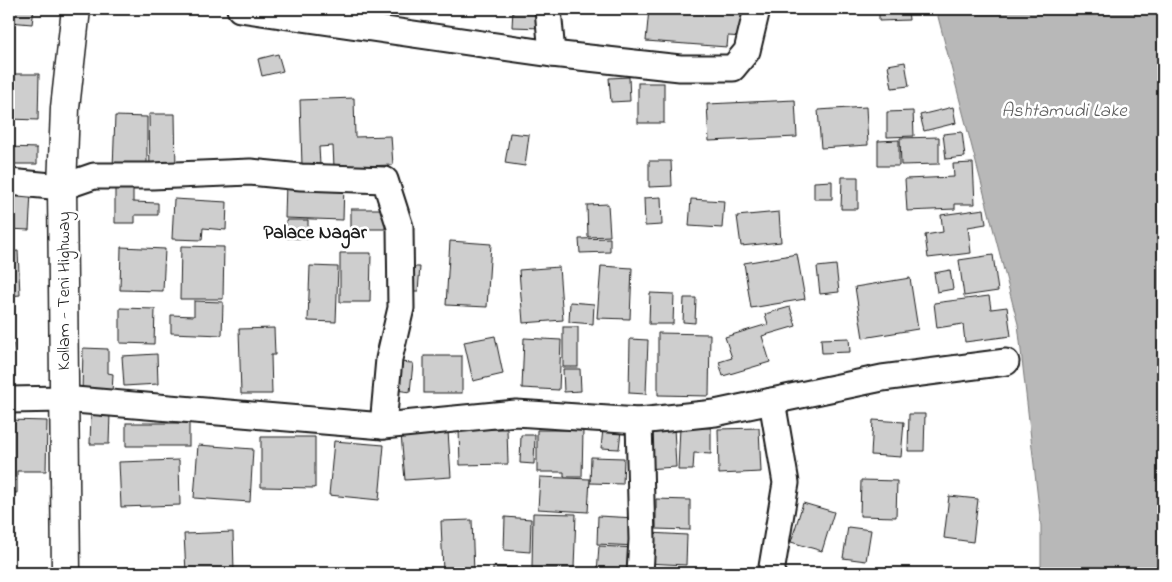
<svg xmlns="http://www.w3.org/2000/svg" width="1172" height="582" viewBox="0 0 1172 582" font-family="'Indie Flower',sans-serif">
	<rect width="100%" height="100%" fill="#fff"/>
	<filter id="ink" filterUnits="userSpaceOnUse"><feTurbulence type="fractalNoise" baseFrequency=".02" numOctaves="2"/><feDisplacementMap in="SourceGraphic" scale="10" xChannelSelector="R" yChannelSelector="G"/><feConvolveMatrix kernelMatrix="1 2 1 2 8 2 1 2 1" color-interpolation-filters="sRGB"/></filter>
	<g filter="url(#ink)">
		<polygon fill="#b8b8b8" stroke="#7a7a7a" points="936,9 1163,9 1163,573 1041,573 1041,526 1018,324"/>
		<g fill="#cecece" stroke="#1c1c1c">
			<polygon points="9,9 34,9 32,24 9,22"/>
			<polygon points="513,9 542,9 541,28 512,27"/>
			<polygon points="649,9 747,9 744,37 728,36 727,47 646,41"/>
			<polygon points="879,9 908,9 909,20 879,21"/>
			<polygon points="278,54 283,71 262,76 258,59"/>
			<polygon points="905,62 909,86 892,88 888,65"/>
			<polygon points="9,74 39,74 38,120 9,119"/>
			<polygon points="629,77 630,101 611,102 609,78"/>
			<rect x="638" y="83" width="26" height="40"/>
			<polygon points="354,98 355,137 391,136 393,165 334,167 333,146 319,147 320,165 302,166 300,100"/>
			<polygon points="795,100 797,137 709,141 707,104"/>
			<polygon points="866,107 868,145 821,148 818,110"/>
			<polygon points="953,107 956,123 924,131 920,115"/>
			<polygon points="913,111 914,136 887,137 887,112"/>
			<polygon points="149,114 175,114 176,171 150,172"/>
			<polygon points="115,116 147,117 147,168 113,168"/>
			<polygon points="962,132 965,157 946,159 943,134"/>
			<polygon points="510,133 529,135 525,166 505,163"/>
			<polygon points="939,137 939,164 901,165 900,138"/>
			<polygon points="899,140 899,166 878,166 878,141"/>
			<polygon points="9,147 37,148 37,164 9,164"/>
			<polygon points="649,161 671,161 672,186 649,187"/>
			<polygon points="973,163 975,204 955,204 955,209 907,211 905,179 954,177 953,164"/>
			<polygon points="842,177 858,177 858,209 841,209"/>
			<polygon points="832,181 832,199 814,199 814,182"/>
			<polygon points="286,182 344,183 343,220 285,218"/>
			<polygon points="115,185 133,186 133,202 158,203 158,215 135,215 135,223 115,223"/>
			<polygon points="9,191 31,192 29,230 9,229"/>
			<polygon points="661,197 662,225 645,226 644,198"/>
			<polygon points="174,199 227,202 226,230 203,228 202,240 172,239"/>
			<polygon points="691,199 724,201 722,228 689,226"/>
			<polygon points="608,204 610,236 588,237 587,205"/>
			<rect x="351" y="209" width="34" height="20"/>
			<polygon points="984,209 986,224 968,227 971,253 928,258 925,235 943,232 941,215"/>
			<polygon points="779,212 781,242 741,246 737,216"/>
			<polygon points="286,220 308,220 308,239 286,238"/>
			<polygon points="610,238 610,252 580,253 579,239"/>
			<polygon points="450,241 491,244 487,307 446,305"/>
			<polygon points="181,246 224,247 223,299 180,299"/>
			<polygon points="121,247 165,249 163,291 120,290"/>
			<polygon points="18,251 20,295 9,296 9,252"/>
			<polygon points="340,253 371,253 370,302 340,302"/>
			<polygon points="797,254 805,299 751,308 744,263"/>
			<polygon points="993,255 998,291 964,296 959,260"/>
			<polygon points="836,265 839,292 820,294 817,267"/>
			<polygon points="310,266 338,267 336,322 308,321"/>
			<polygon points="601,266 632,268 630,319 597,318"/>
			<polygon points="406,267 420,267 418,291 406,291"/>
			<polygon points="559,267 563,320 523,323 519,270"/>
			<polygon points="950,270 953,289 937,292 934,273"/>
			<polygon points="910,278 918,329 863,338 855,287"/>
			<polygon points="650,293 674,294 673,324 649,324"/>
			<polygon points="989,296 991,309 1007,307 1011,336 965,342 963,324 937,328 934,303"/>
			<polygon points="684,298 696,298 695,323 683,322"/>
			<polygon points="194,301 223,302 222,335 171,333 171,315 194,316"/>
			<polygon points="570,302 594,304 593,324 569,322"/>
			<polygon points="790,307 796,326 762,336 770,362 723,376 719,362 732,358 725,337 768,324 765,314"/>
			<polygon points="120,308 155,309 154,344 120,343"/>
			<rect x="563" y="327" width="15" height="40"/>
			<polygon points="274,328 275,355 271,355 272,394 241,394 239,329"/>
			<polygon points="658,333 710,334 709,396 658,395"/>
			<polygon points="495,336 503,374 473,381 464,342"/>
			<polygon points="524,338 561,340 559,390 522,388"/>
			<polygon points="849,338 850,352 822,353 821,339"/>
			<polygon points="630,339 648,340 646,394 629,393"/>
			<polygon points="9,344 13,344 11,373 9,373"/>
			<polygon points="83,348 108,349 108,373 113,374 112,393 82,392"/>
			<polygon points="157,354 158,384 124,386 122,356"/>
			<rect x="424" y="356" width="38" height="37"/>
			<polygon points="398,362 413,363 410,392 396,390"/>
			<polygon points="563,369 580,369 581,391 564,392"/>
			<polygon points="91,413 110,413 109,444 90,444"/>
			<polygon points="909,414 925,414 924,451 908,451"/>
			<polygon points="9,420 47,421 46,471 17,471 17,493 9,492"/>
			<polygon points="873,420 904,422 901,457 871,455"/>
			<rect x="126" y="423" width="63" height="23"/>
			<polygon points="674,427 676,467 646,469 644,428"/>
			<polygon points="680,427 711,428 711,454 694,453 693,470 678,470"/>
			<polygon points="759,428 761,472 719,474 718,429"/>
			<polygon points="459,429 507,429 508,464 460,465"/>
			<polygon points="603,429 621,431 619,449 601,448"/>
			<polygon points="537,430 583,430 582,477 564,477 564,472 537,472"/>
			<polygon points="448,431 451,477 405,480 401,434"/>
			<polygon points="521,435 535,435 534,464 520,463"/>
			<polygon points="261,437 315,437 315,488 261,487"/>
			<polygon points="334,441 384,445 379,500 329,495"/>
			<polygon points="198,445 253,449 250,502 194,498"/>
			<polygon points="591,457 624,458 623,484 590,483"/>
			<polygon points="179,460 180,505 121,507 119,462"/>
			<polygon points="540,477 590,479 588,512 538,509"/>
			<polygon points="861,480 897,481 896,517 860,516"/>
			<polygon points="949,496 978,499 973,542 944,538"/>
			<polygon points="656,499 690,500 690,530 656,529"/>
			<polygon points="803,503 834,512 822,551 791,542"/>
			<polygon points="533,513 576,514 574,568 532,568"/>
			<polygon points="598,516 636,518 635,546 597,544"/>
			<polygon points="505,517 531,519 530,552 504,550"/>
			<polygon points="472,520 474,573 443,573 441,521"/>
			<polygon points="848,527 871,530 866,561 843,558"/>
			<polygon points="233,532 234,573 186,573 184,534"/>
			<polygon points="649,533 687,535 686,565 647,563"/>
			<polygon points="599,546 635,548 634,573 597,573"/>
			<polygon points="493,567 520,568 520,573 493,573"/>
			<polygon points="648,568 684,570 684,573 648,573"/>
		</g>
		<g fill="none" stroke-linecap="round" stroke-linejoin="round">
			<g stroke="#1c1c1c" stroke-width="29">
				<g id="minor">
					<polyline points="240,9 552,54 680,68 733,68 747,51 757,9"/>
					<polyline points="548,9 552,54"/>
					<polyline points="9,182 62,187 94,176 152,176 250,172 301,177 385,180 400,227 401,308 389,359 383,426"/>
					<polyline points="9,400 63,399 383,426 516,413 639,421 715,413 772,401 786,483 771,573"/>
					<polyline points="772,401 882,378 1006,362"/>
					<polyline points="639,421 642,540 640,573"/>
				</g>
			</g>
			<g stroke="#1c1c1c" stroke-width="31">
				<polyline id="major" points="66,573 62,187 65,108 76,9"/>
			</g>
			<use href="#minor" stroke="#fff" stroke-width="25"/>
			<use href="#major" stroke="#fff" stroke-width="28"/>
		</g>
	</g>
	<g text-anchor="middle" stroke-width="5" stroke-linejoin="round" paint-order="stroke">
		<g font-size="18" fill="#1c1c1c" stroke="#fff">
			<text transform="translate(63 291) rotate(-90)" y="6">Kollam - Teni Highway</text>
		</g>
		<g font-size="19" font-style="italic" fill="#5a5a5a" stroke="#fff">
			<text x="1064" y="116">Ashtamudi Lake</text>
		</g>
		<g font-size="19" font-weight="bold" fill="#1c1c1c" stroke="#fff">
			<text x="315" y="238">Palace Nagar</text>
		</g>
	</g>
	<rect width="1172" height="582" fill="none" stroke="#fff" stroke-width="30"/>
	<rect x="15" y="15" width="1142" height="552" fill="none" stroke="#1c1c1c" stroke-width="2" filter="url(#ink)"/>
</svg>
